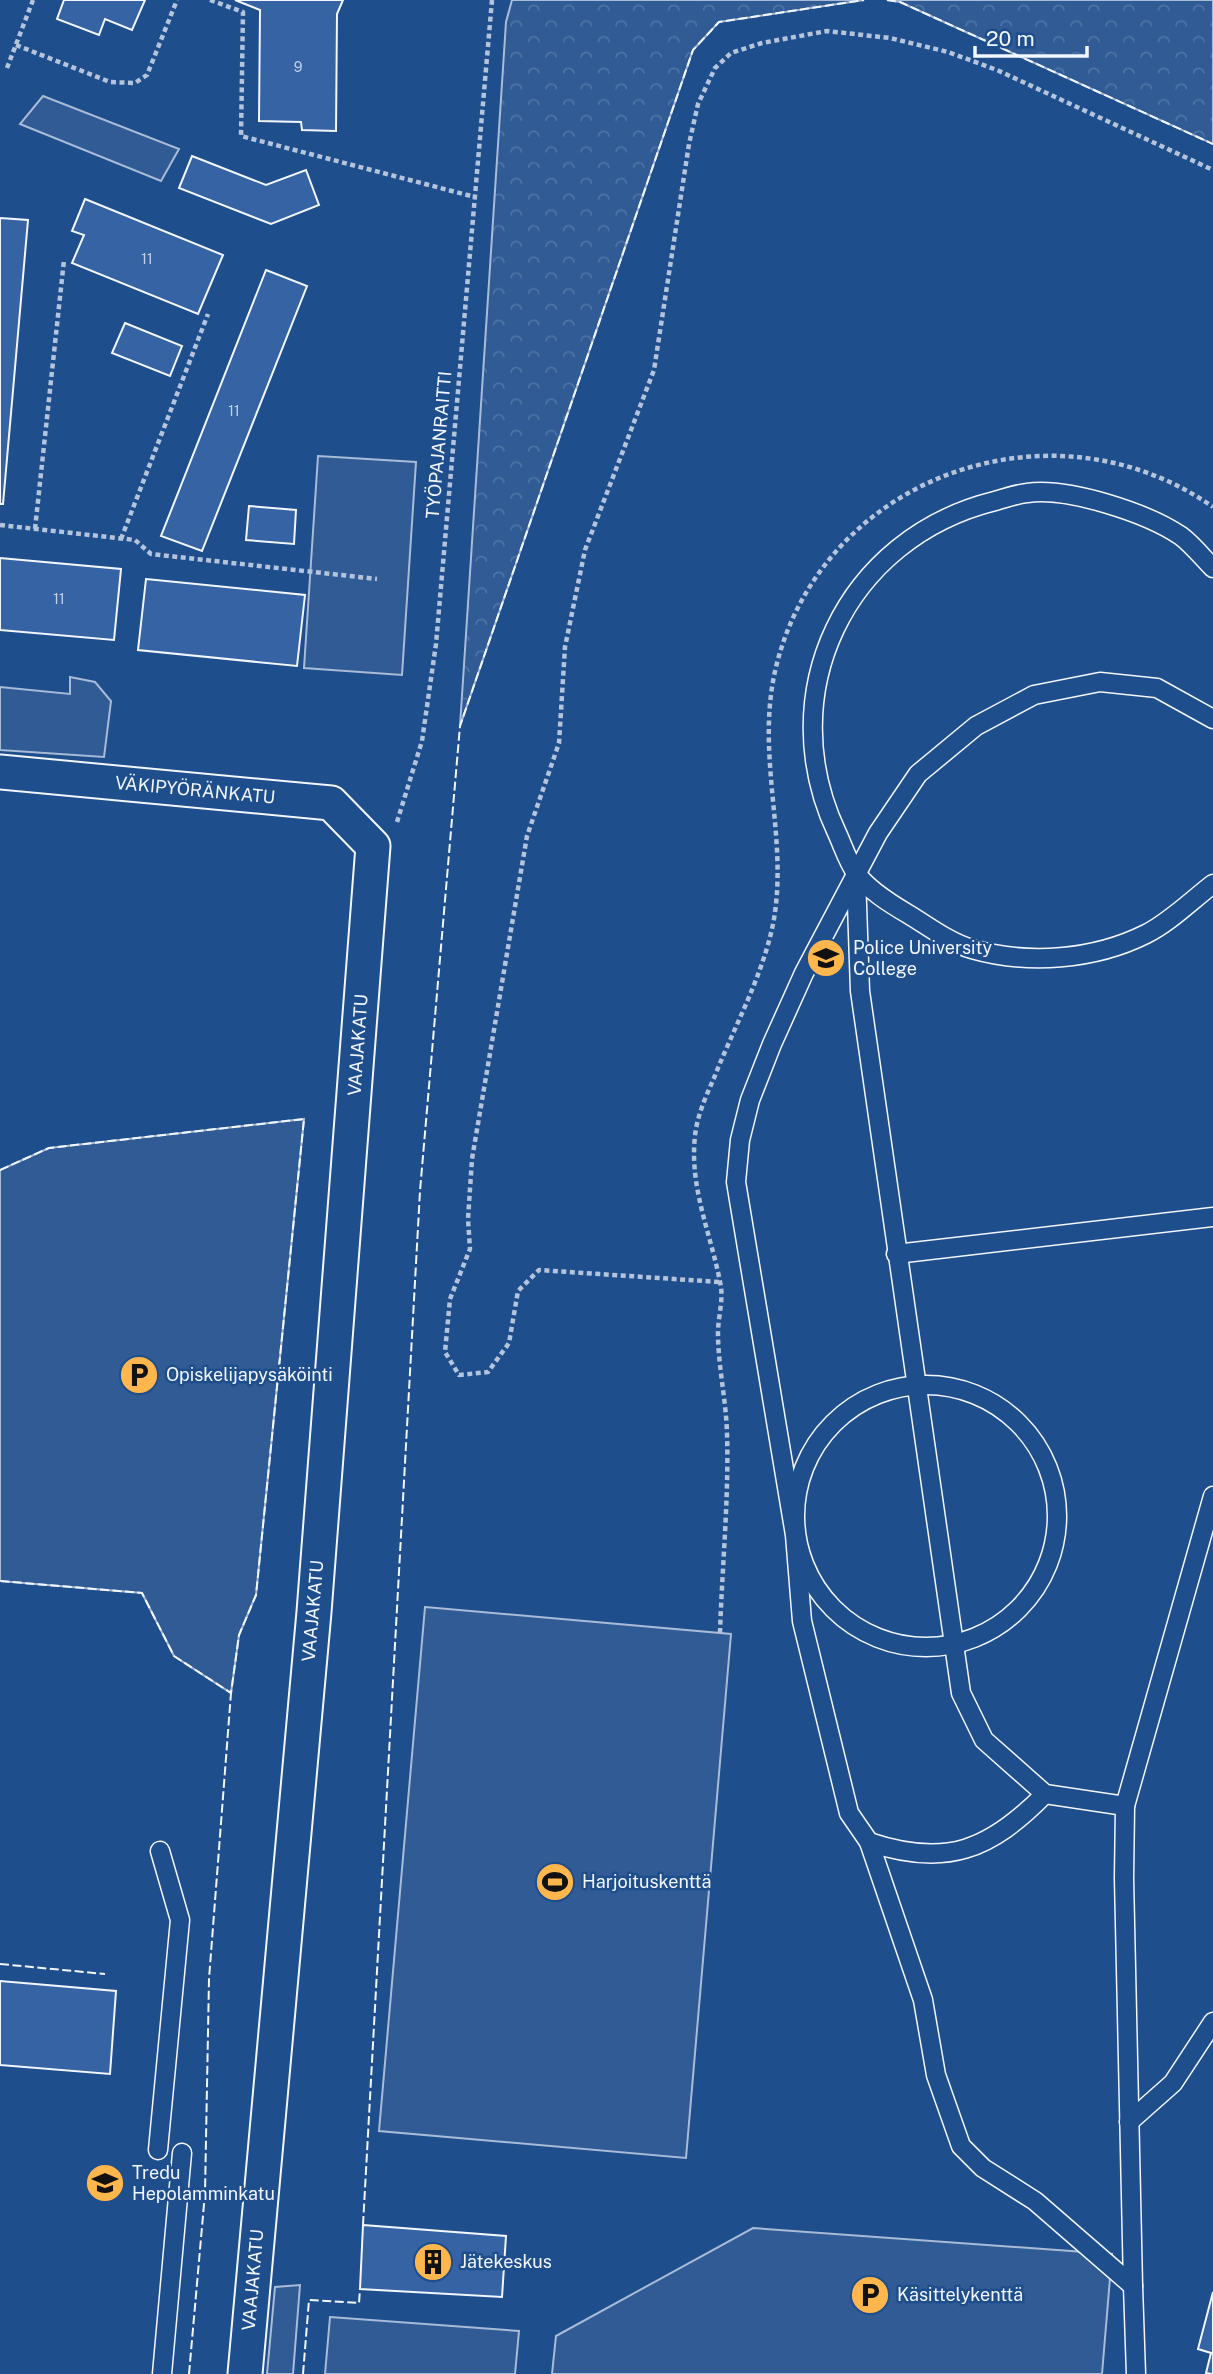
<svg xmlns="http://www.w3.org/2000/svg" width="1213" height="2374" viewBox="0 0 1213 2374" font-family="'Public Sans',sans-serif">
	<defs>
		<pattern id="forest-crowns" width="20" height="18" patternUnits="userSpaceOnUse" patternTransform="scale(1.75)"><rect width="20" height="18" fill="#305b95"/><path d="M2 6a3 3 0 1 1 6 0M12 15a3 3 0 1 1 6 0" fill="none" stroke="#4e73a5"/></pattern>
	</defs>
	<rect width="100%" height="100%" fill="#1f4e8c"/>
	<g fill="#305b95" stroke="#a8bbd7" stroke-width="2">
		<polygon points="43,96 179,149 161,181 20,124"/>
		<polygon points="318,456 416,462 402,675 304,668"/>
		<polygon points="70,677 95,682 111,701 104,757 0,750 0,687 70,694"/>
		<polygon points="304,1119 256,1595 239,1635 231,1693 174,1656 142,1593 0,1581 0,1170 49,1148"/>
		<polygon points="425,1607 731,1634 686,2158 379,2131"/>
		<polygon points="753,2228 1112,2254 1102,2374 552,2374 556,2336"/>
		<polygon points="300,2285 293,2374 267,2374 275,2287"/>
		<polygon points="330,2317 519,2331 515,2374 325,2374"/>
	</g>
	<g fill="url(#forest-crowns)" stroke="#a8bbd7" stroke-width="2">
		<polygon points="512,0 864,0 719,22 693,50 460,726 506,22"/>
		<polygon points="887,0 1213,0 1213,144 900,2"/>
	</g>
	<g fill="#3563a3" stroke="#f2f6ff" stroke-width="2">
		<polygon points="64,0 145,0 132,30 105,19 99,35 57,19"/>
		<polygon points="235,0 343,0 337,14 336,131 302,130 301,122 259,121 260,10"/>
		<polygon points="192,156 266,185 306,170 319,205 271,224 179,188"/>
		<polygon points="85,199 223,255 198,314 72,263 84,235 72,231"/>
		<polygon points="0,218 28,220 3,504 0,504"/>
		<polygon points="266,270 307,286 202,551 161,536"/>
		<polygon points="125,323 182,346 170,376 112,353"/>
		<polygon points="249,506 296,510 294,544 246,540"/>
		<polygon points="0,558 121,569 114,640 0,630"/>
		<polygon points="146,579 305,595 297,666 138,650"/>
		<polygon points="0,1981 116,1991 110,2074 0,2065"/>
		<polygon points="363,2225 506,2236 502,2297 360,2289"/>
		<polygon points="1213,2292 1213,2374 1212,2374 1206,2373 1211,2353 1198,2349"/>
	</g>
	<g fill="none" stroke-linecap="round" stroke-linejoin="round">
		<g stroke="#f2f6ff" stroke-width="21">
			<g id="service">
				<path d="M1213 568C1203 558 1193 545 1181 536 1147 513 1068 487 1027 493 1017 494 1006 498 995 501 845 538 771 694 837 833 843 846 848 862 856 873 868 890 891 904 908 914 928 926 950 943 972 949 1028 965 1094 960 1146 934 1170 922 1192 900 1213 884"/>
				<polyline points="1213,719 1157,688 1100,682 1034,695 976,726 918,774 878,833 804,973 772,1044 750,1100 740,1140 736,1182 795,1535 802,1621 849,1813 869,1842 923,2000 936,2075 961,2146 983,2168 1035,2201 1133,2286 1124,1878 1125,1806 1213,1496"/>
				<polyline points="856,876 860,991 961,1693 984,1740 1045,1794 1125,1806"/>
				<polyline points="896,1254 1213,1217"/>
				<circle cx="926" cy="1516" r="131"/>
				<path d="M869 1842C946 1868 990 1850 1045 1794"/>
				<polyline points="1129,2122 1173,2083 1213,2022"/>
				<polyline points="158,2150 180,1920 160,1851"/>
				<polyline points="1133,2286 1136,2374"/>
				<polyline points="162,2374 182,2153"/>
			</g>
		</g>
		<g stroke="#f2f6ff" stroke-width="37">
			<g id="minor">
				<path id="s1" d="M0 772 331 803 373 846 314 1612 245 2374"/>
			</g>
		</g>
		<g stroke="#b3c4dc" stroke-width="4.5" stroke-dasharray="5 3.5" stroke-linecap="butt">
			<polyline points="210,0 243,12 241,136 475,197"/>
			<polyline points="16,45 110,82 135,83 147,75 177,0"/>
			<polyline points="7,68 33,0"/>
			<polyline points="0,525 135,540 151,554 377,579"/>
			<polyline points="35,529 64,260"/>
			<polyline points="121,539 208,314"/>
			<polyline points="397,822 422,741 436,644 492,0"/>
			<polyline points="719,1282 539,1270 518,1291 509,1343 488,1372 459,1375 445,1352 450,1299 470,1249 468,1219 472,1159 527,836 559,743 565,647 585,550 654,370 689,144 698,104 715,68 731,53 762,43 827,31 890,38 948,52 997,70 1213,170"/>
			<path d="M720 1633C722 1567 729 1499 727 1433 726 1399 718 1366 718 1333 718 1318 723 1302 721 1287 712 1236 689 1189 695 1136 697 1116 706 1096 714 1078 734 1027 764 974 774 919 788 835 755 754 776 667 823 475 1053 395 1213 507"/>
		</g>
		<use href="#service" stroke="#1f4e8c" stroke-width="18"/>
		<use href="#minor" stroke="#1f4e8c" stroke-width="33"/>
		<g stroke="#f2f6ff" stroke-width="2" stroke-dasharray="9 3.5" stroke-linecap="butt">
			<polyline points="887,0 900,2 1213,144"/>
			<polyline points="0,1170 49,1148 304,1119 256,1595 239,1635 231,1693 174,1656 142,1593 0,1581"/>
			<polyline points="0,1964 105,1974"/>
			<polyline points="363,2225 420,1191 460,726 693,50 719,22 864,0"/>
			<polyline points="189,2374 205,2193 209,1979 231,1693"/>
			<polyline points="303,2374 309,2300 359,2303 360,2289"/>
		</g>
	</g>
	<defs>
		<g id="university-disc" transform="scale(2.0125)"><circle r="9.5" fill="#ffb74d" stroke="#1f4e8c"/><path d="M0-5L7-2L0 1L-7-2ZM-4 1L0 2.5L4 1V4Q0 6-4 4Z" fill="#111"/></g>
		<g id="parking-disc" transform="scale(2.0125)"><circle r="9.5" fill="#ffb74d" stroke="#1f4e8c"/><path d="M-3.5-5.5H1a3.5 3.5 0 0 1 0 7H-1V5.5H-3.5ZM-1-3.4V-.6H.8a1.4 1.4 0 0 0 0-2.8Z" fill="#111"/></g>
		<g id="stadium-disc" transform="scale(2.0125)"><circle r="9.5" fill="#ffb74d" stroke="#1f4e8c"/><path d="M0-5a6.5 5 0 1 0 0 10a6.5 5 0 1 0 0-10ZM-3.5-1.8h7v3.6h-7Z" fill="#111"/></g>
		<g id="school-disc" transform="scale(2.0125)"><circle r="9.5" fill="#ffb74d" stroke="#1f4e8c"/><path d="M0-5L7-2L0 1L-7-2ZM-4 1L0 2.5L4 1V4Q0 6-4 4Z" fill="#111"/></g>
		<g id="building-disc" transform="scale(2.0125)"><circle r="9.5" fill="#ffb74d" stroke="#1f4e8c"/><path d="M-4-6H4V6H1V3H-1V6H-4ZM-2.5-4.3h1.7v1.8h-1.7ZM.8-4.3h1.7v1.8H.8ZM-2.5-1h1.7V.8h-1.7ZM.8-1h1.7V.8H.8Z" fill="#111"/></g>
	</defs>
	<g fill-rule="evenodd">
		<use href="#university-disc" x="826" y="958"/>
		<use href="#parking-disc" x="139" y="1375"/>
		<use href="#stadium-disc" x="555" y="1882"/>
		<use href="#school-disc" x="105" y="2183"/>
		<use href="#building-disc" x="433" y="2262"/>
		<use href="#parking-disc" x="870" y="2295"/>
	</g>
	<g text-anchor="middle" stroke-width="5" stroke-linejoin="round" paint-order="stroke">
		<g font-size="14" fill="#c3d1e8">
			<text x="298" y="72">9</text>
			<text x="147" y="264">11</text>
			<text x="234" y="416">11</text>
			<text x="59" y="604">11</text>
		</g>
		<g font-size="18" fill="#f2f6ff" stroke="#1f4e8c">
			<text transform="translate(439 445) rotate(-85)" y="6">TYÖPAJANRAITTI</text>
			<text dy="6" stroke="none"><textPath href="#s1" startOffset="196">VÄKIPYÖRÄNKATU</textPath></text>
			<text transform="translate(358 1045) rotate(-86)" y="6">VAAJAKATU</text>
			<text transform="translate(313 1611) rotate(-85)" y="6">VAAJAKATU</text>
			<text transform="translate(253 2280) rotate(-85)" y="6">VAAJAKATU</text>
		</g>
		<g font-size="18" fill="#f2f6ff" stroke="#1f4e8c" text-anchor="start">
			<text x="853" y="954">Police University<tspan x="853" dy="21">College</tspan></text>
			<text x="166" y="1381">Opiskelijapysäköinti</text>
			<text x="582" y="1888">Harjoituskenttä</text>
			<text x="132" y="2179">Tredu<tspan x="132" dy="21">Hepolamminkatu</tspan></text>
			<text x="460" y="2268">Jätekeskus</text>
			<text x="897" y="2301">Käsittelykenttä</text>
		</g>
	</g>
	<path d="M975 46v10h112v-10" fill="none" stroke="#f2f6ff" stroke-width="3.5"/>
	<text x="986" y="46" font-size="21" fill="#f2f6ff" stroke="#1f4e8c" stroke-width="5" paint-order="stroke">20 m</text>
</svg>
